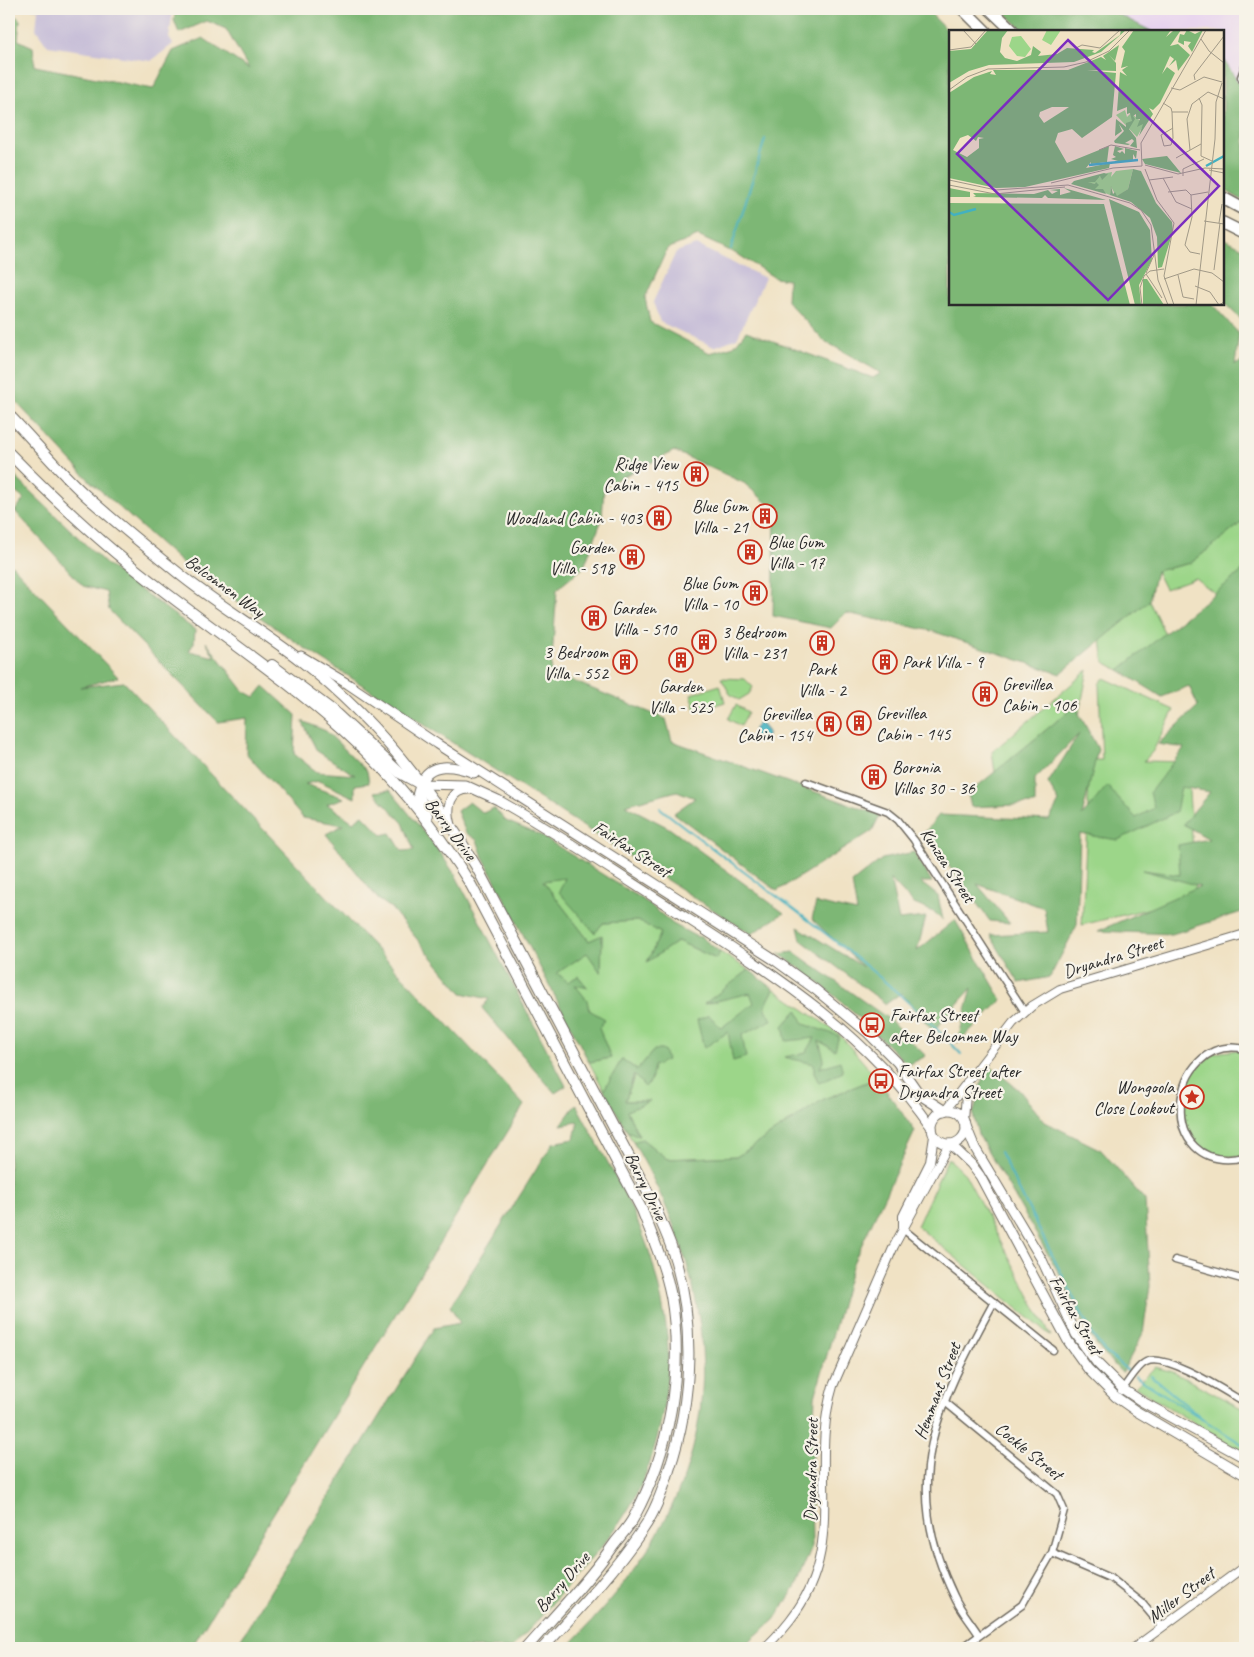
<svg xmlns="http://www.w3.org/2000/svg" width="1254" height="1657" viewBox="0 0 1254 1657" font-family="Caveat,sans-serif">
	<rect width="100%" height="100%" fill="#f7f3e8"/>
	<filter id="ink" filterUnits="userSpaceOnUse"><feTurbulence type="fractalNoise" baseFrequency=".02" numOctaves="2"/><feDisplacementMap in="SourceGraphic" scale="10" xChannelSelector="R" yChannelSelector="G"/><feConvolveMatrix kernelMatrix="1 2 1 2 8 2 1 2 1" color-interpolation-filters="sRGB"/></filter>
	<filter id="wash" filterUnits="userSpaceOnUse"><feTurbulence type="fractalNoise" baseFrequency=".0096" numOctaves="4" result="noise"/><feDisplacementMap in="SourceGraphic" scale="20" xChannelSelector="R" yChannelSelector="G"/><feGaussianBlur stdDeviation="1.12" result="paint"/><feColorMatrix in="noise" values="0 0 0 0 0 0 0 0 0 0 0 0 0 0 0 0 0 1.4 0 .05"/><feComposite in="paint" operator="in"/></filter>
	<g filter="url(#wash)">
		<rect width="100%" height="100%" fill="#f0e2c4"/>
		<polygon fill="#e7d2ef" points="1049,9 1245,9 1245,195 1223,182 1223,31 1069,31"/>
		<g fill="#c8bfd8">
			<polygon points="31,9 173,9 169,38 173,44 151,61 48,46 36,29 38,10"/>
			<polygon points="696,245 765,278 737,338 714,347 660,322 653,302 676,252"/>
		</g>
		<g fill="#9cd689" stroke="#64805a" fill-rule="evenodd">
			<polygon points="1245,520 1245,569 1216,594 1195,578 1165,589 1156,571 1191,563"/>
			<polygon points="1149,601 1165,634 1119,670 1104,662 1101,640"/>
			<polygon points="1088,670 1079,715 1074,707 995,772 992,752"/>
			<polygon points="721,678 745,679 753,687 749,694 739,700 730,694"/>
			<polygon points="1104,678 1174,710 1153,751 1144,761 1187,762 1196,897 1082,925 1090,760 1102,760 1099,684"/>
			<polygon points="720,685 725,702 696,711 691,694"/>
			<polygon points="736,705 748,712 741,726 728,719"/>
			<path d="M565 877 595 933 603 923 638 921 661 933 648 961 678 941 716 959 720 952 749 970 706 1004 751 991 766 1004 774 989 838 1033 877 1078 824 1099 738 1156 667 1159 642 1139 633 1142 627 1131 639 1136 627 1111 641 1101H625L635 1074 645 1087 651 1081 654 1050 637 1070 622 1059 604 1090 589 1062 611 1058C600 1034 591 1006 575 985L587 987 578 976 568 983 557 973 587 952 601 972 602 936 589 941 543 881ZM797 1011 803 1024 835 1049 787 1021Z"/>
			<path d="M1245 1049V1157C1199 1157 1200 1153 1180 1114L1191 1073 1214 1053Z"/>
			<polygon points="948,1158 965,1174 1051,1336 917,1226"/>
			<polygon points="1155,1367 1173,1372 1245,1410 1245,1454 1135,1387"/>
		</g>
		<g fill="#7db775" stroke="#547150" fill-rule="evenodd">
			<path d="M9 9 20 20 18 40 33 47 35 66 153 89 173 51 203 38 249 69 226 29 207 21 179 33 174 20 176 9H926L950 33V304H1212L1239 334 1235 365 1245 360V520L1191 563 1156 571 1149 601 1060 674 932 631 846 613 831 628 773 616 775 510 744 483 674 451 604 486 602 519 584 567 557 589 551 672 666 719 672 741 880 815 872 831 777 891 674 813 695 798 677 791 625 805 669 828 784 913 751 934 303 647 182 563 91 482 18 404 9 391ZM698 236 739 255 775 278 788 280 787 301 823 340 881 373 873 378 746 331 734 346 710 353 650 322 645 298 667 249Z"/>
			<polygon points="1001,9 1108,9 1151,31 1024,31"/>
			<polygon points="1223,59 1245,93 1245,202 1223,189"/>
			<polygon points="1223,238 1245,249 1245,323 1223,302"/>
			<polygon points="9,471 107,565 195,630 194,643 189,651 215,657 206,642 244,691 255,697 264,686 296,715 294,754 317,772 355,775 317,751 302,721 326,731 367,771 369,783 355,785 355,798 319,781 305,784 344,798 327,804 353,822 363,815 382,835 391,833 402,851 414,850 403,823 374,792 390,790 436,847 456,876 566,1086 555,1093 482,1008 489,999 462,993 391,908 378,899 326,834 343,825 303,818 246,753 247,718 218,722 109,610 106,592 83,586 15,511 24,499 9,487"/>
			<polygon points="9,562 118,677 80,687 124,682 524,1105 191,1648 9,1648"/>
			<polygon points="1245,569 1245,911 1172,934 1098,931 1200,886 1142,870 1180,875 1178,845 1209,839 1183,824 1210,792 1181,787 1176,812 1118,840 1080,834 1077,925 1050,977 1019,983 990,935 1048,932 1044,908 977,884 1010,923 990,921 924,833 939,815 1049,820 1059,802 1048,783 1079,734 1035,779 1035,804 971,807 968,794 1075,706 1098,749 1082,816 1107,786 1136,818 1154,808 1150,792 1184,748 1158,744 1198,706 1189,686 1162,697 1119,670"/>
			<polygon points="469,802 483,813 494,808 506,821 540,835 648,903 673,924 695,936 701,937 720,952 716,959 678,941 647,962 661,933 638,921 603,923 595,933 559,892 565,878 543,881 589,941 602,935 601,973 587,953 557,973 568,982 578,976 588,988 575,985 587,1000 589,1010 605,1019 599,1028 611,1058 589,1062 483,857 477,840 466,833 457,811"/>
			<polygon points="914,852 932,882 920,882 938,896 943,920 934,912 914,904 890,879 899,920 926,917 917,951 955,920 1002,1000 957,1043 972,988 933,1031 901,993 886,1004 801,940 798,927 863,967 812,919 816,903 857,912 852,883 882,859"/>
			<path d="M794 952 890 1020 926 1056 910 1064 905 1062C865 1023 826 984 779 954Z"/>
			<polygon points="749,970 774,989 765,1007 772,1020 742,1035 746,1057 733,1061 728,1032 704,1048 697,1020 709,1015 721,1028 754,1003 750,993 704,1004"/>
			<polygon points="797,1010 804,1024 839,1036 835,1050 819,1041 824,1059 820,1068 840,1061 843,1072 819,1083 814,1073 814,1064 784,1057 806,1053 815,1038 786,1041 783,1026"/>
			<polygon points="654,1050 664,1050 667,1060 654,1066 651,1081 645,1087 634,1075 625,1101 650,1101 627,1111 639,1136 627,1131 604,1090 622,1059 637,1070"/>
			<polygon points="990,1066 1019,1090 1045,1122 1101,1150 1145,1200 1150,1286 1143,1333 1122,1373 1101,1351 1084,1326 1060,1275 978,1134 973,1115 984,1072"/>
			<path d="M877 1078 915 1131 853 1263 815 1397 811 1481 812 1546 795 1588 774 1620 748 1642 736 1648H567C600 1613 632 1578 656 1536 734 1405 706 1267 633 1142L642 1139 667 1159 738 1156 824 1099Z"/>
			<path d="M576 1104C602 1154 634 1204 651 1257 659 1286 667 1320 668 1350 669 1401 654 1470 626 1513 608 1542 584 1567 562 1592 545 1611 530 1631 511 1648H235L434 1328 460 1323 450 1306 553 1143 574 1139 578 1122 561 1125Z"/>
		</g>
		<polygon fill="#43b1c0" stroke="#376e76" points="760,722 768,732 766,738 754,737 754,728"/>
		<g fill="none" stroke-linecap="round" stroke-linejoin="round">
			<g stroke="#43b1c0" stroke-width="2">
				<polyline points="731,249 765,139"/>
				<path d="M660 808C761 888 872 959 961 1054"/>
				<polyline points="1000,1152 1093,1336 1105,1352 1131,1373"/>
				<polyline points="1135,1376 1245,1446"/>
				<polyline points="1151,1376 1203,1419"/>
			</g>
		</g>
	</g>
	<g filter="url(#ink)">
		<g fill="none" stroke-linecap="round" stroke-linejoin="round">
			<g stroke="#706b61" stroke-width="9">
				<g id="minor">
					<polyline points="1245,67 1241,77 1245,85"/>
					<polyline points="806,782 888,812 898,820 914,840 1025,1012"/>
					<path d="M1245 1049C1167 1032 1152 1178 1245 1157"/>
					<polyline points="903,1229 1053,1350"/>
					<polyline points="1175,1260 1245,1280"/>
					<path d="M1121 1391C1128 1383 1137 1366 1146 1362 1166 1352 1226 1392 1245 1403"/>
					<polyline points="945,1402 1057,1494 1064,1510 1052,1553 1022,1605 962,1648"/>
					<polyline points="1052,1553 1112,1579 1141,1602 1162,1627"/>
					<path d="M979 1635C971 1622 960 1610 954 1596 898 1480 937 1406 994 1302"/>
				</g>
			</g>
			<g stroke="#706b61" stroke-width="10">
				<g id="tertiary">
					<polyline points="945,1111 1013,1023 1032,1006 1060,989 1245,934"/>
					<polyline points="964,1120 967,1082"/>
					<polyline points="903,1229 903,1216 930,1162 934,1136"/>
					<path d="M764 1648C774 1640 782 1630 790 1620 849 1545 808 1468 833 1386L894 1246 949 1144"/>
					<polyline points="1134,1648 1245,1566"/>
				</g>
			</g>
			<g stroke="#706b61" stroke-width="11">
				<g id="secondary">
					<polyline points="301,656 348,684 437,744 776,961 816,990 868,1033 897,1062 920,1095 945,1111"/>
					<path d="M474 773C456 766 428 760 421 784L465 785 498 800C555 832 610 869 665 904 765 969 863 1027 932 1128"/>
					<path d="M451 825C446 808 449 789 469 789"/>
					<circle cx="949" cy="1127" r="17"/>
					<polyline points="966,1126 975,1148 1042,1260 1076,1334 1097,1363 1123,1389 1141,1401 1245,1458"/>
					<polyline points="950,1144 971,1164 980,1176 1068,1341 1088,1369 1116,1397 1136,1411 1245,1475"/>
				</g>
			</g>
			<g stroke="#706b61" stroke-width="12">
				<g id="primary">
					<path d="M9 415C34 441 58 470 84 494 114 521 146 547 177 572 216 604 260 629 300 660 372 716 430 788 476 866L654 1204C659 1218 666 1232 671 1246 696 1318 693 1399 669 1470 663 1490 655 1512 643 1529 614 1572 578 1610 543 1648"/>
					<path d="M9 453C57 502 106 548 161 589 222 636 286 679 343 730 393 775 436 828 471 885L642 1210C653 1238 665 1266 671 1296 684 1370 670 1451 634 1517 629 1527 621 1535 614 1544 588 1581 556 1614 526 1648"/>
					<polyline points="272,665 332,710 400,773 420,784"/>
					<polyline points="421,784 418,794 427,815"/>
				</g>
			</g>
			<g stroke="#706b61" stroke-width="14">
				<g id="motorway">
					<polyline points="963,9 985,31"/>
					<polyline points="990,9 1013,31"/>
					<polyline points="1223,198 1245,210"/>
					<polyline points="1223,223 1245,234"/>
				</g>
			</g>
			<use href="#minor" stroke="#fff" stroke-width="6"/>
			<use href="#tertiary" stroke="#fff" stroke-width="8"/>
			<use href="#secondary" stroke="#fff" stroke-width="9"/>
			<use href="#primary" stroke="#fff" stroke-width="10"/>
			<use href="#motorway" stroke="#fff" stroke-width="11"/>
		</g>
	</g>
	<defs>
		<g id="building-ring" transform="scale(1.25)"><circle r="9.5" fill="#f7f3e8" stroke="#c8321e" stroke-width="1.5"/><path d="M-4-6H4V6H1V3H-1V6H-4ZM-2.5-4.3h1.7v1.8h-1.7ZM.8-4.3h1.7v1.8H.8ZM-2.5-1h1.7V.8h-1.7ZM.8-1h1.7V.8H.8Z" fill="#c8321e"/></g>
		<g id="bus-ring" transform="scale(1.25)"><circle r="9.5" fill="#f7f3e8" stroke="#c8321e" stroke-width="1.5"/><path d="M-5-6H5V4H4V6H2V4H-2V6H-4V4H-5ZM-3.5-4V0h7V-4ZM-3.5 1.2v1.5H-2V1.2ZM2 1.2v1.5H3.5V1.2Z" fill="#c8321e"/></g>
		<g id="sight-ring" transform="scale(1.25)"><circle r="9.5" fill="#f7f3e8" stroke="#c8321e" stroke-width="1.5"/><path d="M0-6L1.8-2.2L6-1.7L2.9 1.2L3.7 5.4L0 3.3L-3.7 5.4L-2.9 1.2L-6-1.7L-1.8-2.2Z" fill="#c8321e"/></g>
	</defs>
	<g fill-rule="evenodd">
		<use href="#building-ring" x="696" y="474"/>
		<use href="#building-ring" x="765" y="516"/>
		<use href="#building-ring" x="659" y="518"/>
		<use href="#building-ring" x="750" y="552"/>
		<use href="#building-ring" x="632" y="557"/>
		<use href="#building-ring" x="755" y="593"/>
		<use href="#building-ring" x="594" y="618"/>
		<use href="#building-ring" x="704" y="642"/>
		<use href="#building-ring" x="822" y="643"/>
		<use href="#building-ring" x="681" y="660"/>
		<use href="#building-ring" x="625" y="662"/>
		<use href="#building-ring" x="885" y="662"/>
		<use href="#building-ring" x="985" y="694"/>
		<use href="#building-ring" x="859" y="723"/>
		<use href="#building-ring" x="829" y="724"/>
		<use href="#building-ring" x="874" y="777"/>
		<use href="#bus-ring" x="872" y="1025"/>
		<use href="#bus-ring" x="881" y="1081"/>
		<use href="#sight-ring" x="1192" y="1097"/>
	</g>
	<g text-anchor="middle" stroke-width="4.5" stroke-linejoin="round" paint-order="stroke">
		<g font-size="18" fill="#2b2b2b" stroke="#f7f3e8" text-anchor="start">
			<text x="678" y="470" text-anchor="end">Ridge View<tspan x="678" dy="21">Cabin - 415</tspan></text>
			<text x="748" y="512" text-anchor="end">Blue Gum<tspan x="748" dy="21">Villa - 21</tspan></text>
			<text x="642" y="524" text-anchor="end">Woodland Cabin - 403</text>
			<text x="768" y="548">Blue Gum<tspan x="768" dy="21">Villa - 17</tspan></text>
			<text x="614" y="553" text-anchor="end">Garden<tspan x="614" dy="21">Villa - 518</tspan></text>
			<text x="738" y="589" text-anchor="end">Blue Gum<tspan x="738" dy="21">Villa - 10</tspan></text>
			<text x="612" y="614">Garden<tspan x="612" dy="21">Villa - 510</tspan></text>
			<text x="722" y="638">3 Bedroom<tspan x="722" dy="21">Villa - 231</tspan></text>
			<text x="608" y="658" text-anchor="end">3 Bedroom<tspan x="608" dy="21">Villa - 552</tspan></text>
			<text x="902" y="668">Park Villa - 9</text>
			<text x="822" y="675" text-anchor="middle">Park<tspan x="822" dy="21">Villa - 2</tspan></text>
			<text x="1002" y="690">Grevillea<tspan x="1002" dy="21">Cabin - 106</tspan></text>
			<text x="681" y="692" text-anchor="middle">Garden<tspan x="681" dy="21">Villa - 525</tspan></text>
			<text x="876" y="719">Grevillea<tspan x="876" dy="21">Cabin - 145</tspan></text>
			<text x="812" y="720" text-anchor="end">Grevillea<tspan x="812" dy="21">Cabin - 154</tspan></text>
			<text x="892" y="773">Boronia<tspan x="892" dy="21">Villas 30 - 36</tspan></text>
			<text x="890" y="1021">Fairfax Street<tspan x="890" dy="21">after Belconnen Way</tspan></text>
			<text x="898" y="1077">Fairfax Street after<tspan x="898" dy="21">Dryandra Street</tspan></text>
			<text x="1174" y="1093" text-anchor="end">Wongoola<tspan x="1174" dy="21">Close Lookout</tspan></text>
		</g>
		<g font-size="18" fill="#2b2b2b" stroke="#f7f3e8">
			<text transform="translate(225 586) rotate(36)" y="6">Belconnen Way</text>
			<text transform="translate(451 829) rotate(53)" y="6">Barry Drive</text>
			<text transform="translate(632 849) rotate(33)" y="6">Fairfax Street</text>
			<text transform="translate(948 865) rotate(57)" y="6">Kunzea Street</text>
			<text transform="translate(1113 957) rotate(-17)" y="6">Dryandra Street</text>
			<text transform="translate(646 1186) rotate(64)" y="6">Barry Drive</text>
			<text transform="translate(1076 1315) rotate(60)" y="6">Fairfax Street</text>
			<text transform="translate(937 1391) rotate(-69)" y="6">Hemmant Street</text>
			<text transform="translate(1029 1451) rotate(39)" y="6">Cockle Street</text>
			<text transform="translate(811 1470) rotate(-89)" y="6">Dryandra Street</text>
			<text transform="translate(562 1582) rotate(-49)" y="6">Barry Drive</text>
			<text transform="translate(1181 1595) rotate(-37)" y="6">Miller Street</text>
		</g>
	</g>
	<g transform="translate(949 30)">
		<rect width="275" height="275" fill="#f0e2c4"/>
		<path d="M98 0H112L102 15 93 10ZM72 6 82 19 76 27 68 26 60 16 63 7ZM176 80 178 87 182 83 195 94 188 107 167 85ZM184 139 179 159 168 167 162 157 161 165 146 159V154L136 152 152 146V149L158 143 163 142 162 147 167 141Z" fill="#9cd689"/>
		<path d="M39 0H59L53 8 51 22 56 28 68 31 82 25 84 16 92 22 89 26 108 24 118 18 145 20 143 22 146 23 171 5 172 0H177L152 22 125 32 40 35 20 41 0 53V21L22 19ZM185 0H222L217 7 224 1 232 0 221 16 229 14 241 25 229 41 227 30 220 36 225 29 221 26 213 44 218 37 226 43 211 73 204 80 200 78 204 84 190 106 194 94 188 97 191 89H187V84L184 86 186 89 180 99 187 108 188 118 181 116 185 111 183 109 176 113 181 114 179 115 166 113 165 111 175 101 170 94 173 101 166 106 167 89 177 97V93L183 91 181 83 178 84V77L168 81 171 42 178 46 173 40 179 36 172 38 176 21 173 17ZM238 0 246 4 254 0 243 22 239 16 242 12 235 11V15L229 12 231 4 235 5ZM170 15 166 31 160 25 167 33V41L138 40 167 43 163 87 133 108 123 99 109 103 106 112 118 133 160 116 158 132 142 134V132L137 138 161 133 160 138 76 157 47 158 0 148V63L25 47 43 41 41 44 47 45 44 40H119L152 27 157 30 154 26ZM103 77H120L95 93 90 86 91 82ZM19 105 27 111 29 107 35 108 30 109V118L18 127 4 120 11 108ZM166 116 175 119 168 121 171 123 173 121 176 124V118L188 121 187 129 184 124V130L163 133 169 131 162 129 167 127 164 125ZM218 126 232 143 196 134 193 129ZM184 139 192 141 207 173 223 192 224 201 213 237 209 238 208 207 201 188 182 172 161 165 162 156 164 164 166 162 168 166 179 159ZM155 143 159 144 153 150 151 146 146 152H139L146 154 147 152 150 155 146 159H154L157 164 122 154 125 151ZM0 158 21 162V167H0ZM115 158 157 170 99 168 96 165 93 168 24 167 27 166 24 163 85 164 99 160 103 164 109 161 101 160 111 159V165L122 162ZM160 169 190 182 201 200 203 230 190 255 192 275H186ZM0 173 155 174 181 275H0ZM194 249H198L215 275H194Z" fill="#7db775" fill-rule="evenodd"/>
		<path fill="none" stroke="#43b1c0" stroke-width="2.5" d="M140 135 189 130M257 136 275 126M0 182 5 185 27 179"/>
		<path fill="none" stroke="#a19987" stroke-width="1" d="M14 0 27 14M252 9 260 21 275 33M127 18 133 15 151 18 171 0M0 20 22 17 37 0M246 50 245 45 275 6M222 58 231 60 255 47 273 52M0 60 18 47 39 39 115 37 137 32 160 21 181 0M250 68 253 75 252 126 263 131M214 73 222 78 223 82 224 108 222 115 215 116 212 105 224 98M223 82H239M150 120 162 115 191 120M241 120 238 89 243 74 259 62 275 69M227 128 252 114M196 135 229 144 256 138 275 139M193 136 192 113 257 0M196 139 208 170 225 193 215 246 225 275M260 140 275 143M234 146V139L255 129M214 148 227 172 243 179M0 150 47 160 119 155 181 173 192 180 202 195 209 250 219 275M200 150 224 147M102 153 164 138 193 136M0 155 46 164 116 157M219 162 237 160 242 165 243 187 236 215 241 222 251 224M242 165 259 162M255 191 275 194M270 193 273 174M265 240 271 193M197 243 205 225M197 244 213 268M229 245 234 267 245 269M215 249 245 239 263 243 275 252M246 256 261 262 270 275 275 272M193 275 191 258 195 246 201 241 215 239M247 275 266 109 267 72 273 53"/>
		<path fill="#7b2cbf" fill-opacity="0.15" stroke="#7b2cbf" stroke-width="2.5" d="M119 10 270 156 159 270 8 124Z"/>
		<rect width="275" height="275" fill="none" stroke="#2b2b2b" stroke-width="2.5"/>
	</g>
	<rect width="1254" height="1657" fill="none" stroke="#f7f3e8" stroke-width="30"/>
</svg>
